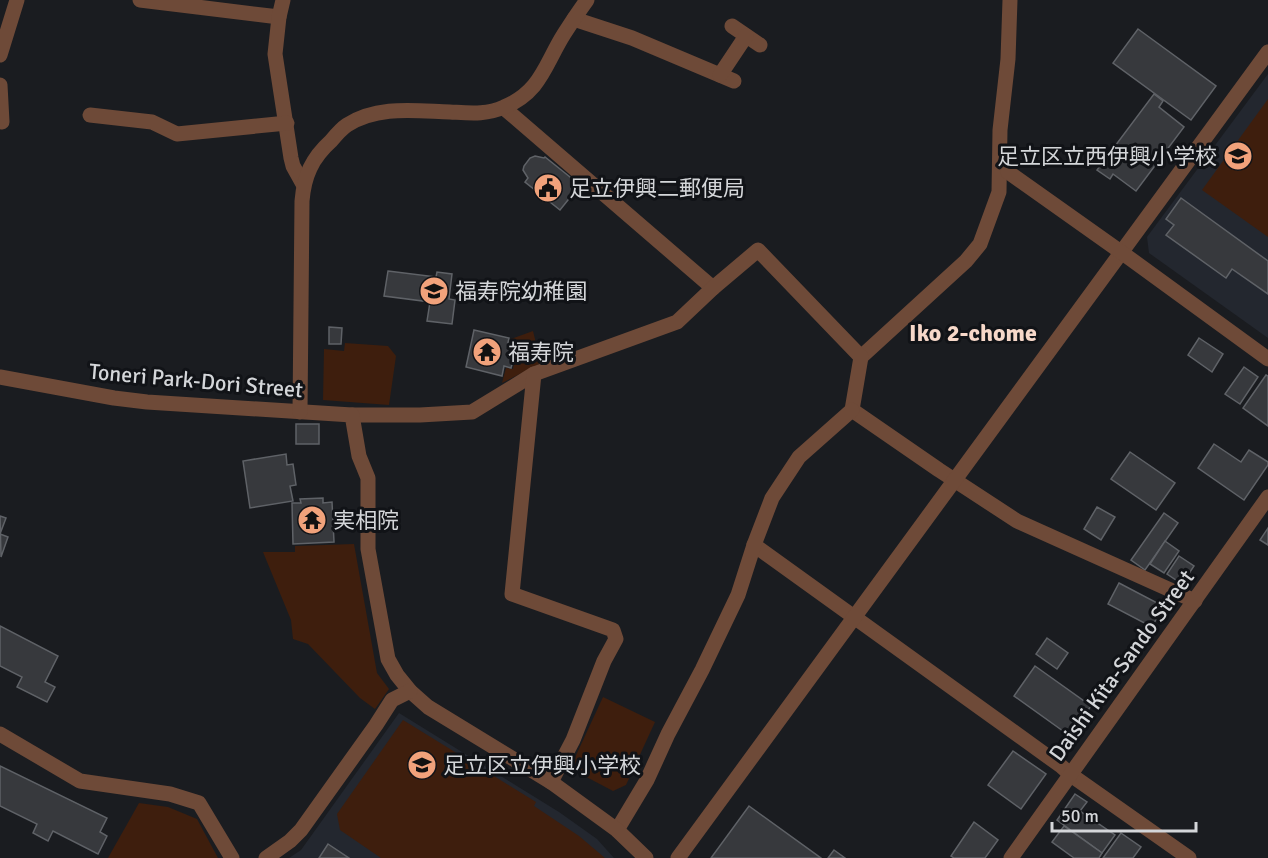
<svg xmlns="http://www.w3.org/2000/svg" width="1268" height="858" viewBox="0 0 1268 858" font-family="Signika,'Noto Sans JP',sans-serif">
	<rect width="100%" height="100%" fill="#1a1c20"/>
	<g fill="#23272f">
		<polygon points="1268,74 1268,338 1149,253 1147,237"/>
		<polygon points="399,713 559,812 597,839 614,858 289,858 301,850"/>
	</g>
	<g fill="#3e1e0d">
		<polygon points="1268,99 1268,237 1202,190"/>
		<polygon points="533,331 541,363 502,383 506,368 513,369 517,348 510,346 511,339"/>
		<polygon points="345,343 388,346 396,356 389,405 323,400 324,349 344,351"/>
		<polygon points="354,544 377,673 389,689 375,709 360,698 308,644 293,639 291,620 263,552 295,552 295,546"/>
		<polygon points="603,697 655,722 626,785 613,791 575,771 572,764"/>
		<polygon points="403,720 536,802 534,806 579,836 605,858 381,858 340,830 337,814"/>
		<polygon points="139,803 168,807 197,819 218,858 108,858"/>
	</g>
	<g fill="#37393d" stroke="#5f6267" stroke-width="1.5">
		<polygon points="1138,29 1216,86 1191,120 1113,63"/>
		<polygon points="1154,94 1163,101 1159,107 1184,127 1136,191 1113,174 1110,179 1097,170"/>
		<polygon points="535,156 544,158 545,157 580,185 560,210 525,182 528,178 523,170 524,166 530,158"/>
		<polygon points="1181,198 1268,261 1268,294 1232,269 1226,278 1166,235 1174,225 1166,219"/>
		<polygon points="388,271 436,277 437,272 452,274 449,299 455,300 452,324 427,321 430,302 384,296"/>
		<polygon points="329,327 342,328 341,344 329,344"/>
		<polygon points="474,330 509,338 507,347 516,349 511,368 504,366 502,376 466,367"/>
		<polygon points="1199,338 1223,354 1212,372 1188,355"/>
		<polygon points="1244,367 1258,377 1240,404 1225,394"/>
		<polygon points="1266,375 1268,376 1268,426 1243,408"/>
		<rect x="296" y="424" width="23" height="20"/>
		<polygon points="1214,444 1241,462 1249,450 1268,462 1268,465 1244,500 1198,468"/>
		<polygon points="1130,452 1175,483 1156,510 1111,479"/>
		<polygon points="286,454 287,465 293,464 296,485 290,486 293,501 250,508 243,461"/>
		<polygon points="323,498 323,503 332,502 334,542 293,544 292,503 301,503 300,499"/>
		<polygon points="1097,507 1115,517 1101,540 1084,529"/>
		<polygon points="1164,513 1178,523 1145,570 1131,560"/>
		<polygon points="0,516 6,518 0,534 8,537 1,557"/>
		<polygon points="1268,528 1268,545 1260,540"/>
		<polygon points="1165,541 1179,551 1164,573 1150,564"/>
		<polygon points="1179,556 1194,566 1182,584 1167,574"/>
		<polygon points="1119,583 1163,606 1152,627 1108,604"/>
		<polygon points="0,626 58,656 45,682 55,687 47,702 17,687 22,677 0,666"/>
		<polygon points="1047,638 1068,653 1057,669 1036,654"/>
		<polygon points="1035,666 1091,706 1070,736 1014,696"/>
		<polygon points="1013,751 1046,774 1021,809 988,785"/>
		<polygon points="0,766 107,818 100,832 107,836 98,854 53,831 48,841 33,833 37,824 0,806"/>
		<polygon points="1075,794 1087,802 1080,811 1115,835 1102,853 1057,820"/>
		<polygon points="749,806 821,858 711,858"/>
		<polygon points="974,822 998,840 985,858 954,858 951,856"/>
		<polygon points="1064,826 1102,853 1099,858 1074,858 1052,842"/>
		<polygon points="1121,833 1141,847 1133,858 1103,858"/>
		<polygon points="328,844 349,858 319,858"/>
		<polygon points="834,850 845,858 828,858"/>
	</g>
	<g fill="none" stroke-linecap="round" stroke-linejoin="round">
		<g stroke="#6e4a38" stroke-width="15">
			<polyline points="140,0 279,17"/>
			<polyline points="283,0 279,17 275,54 291,158 293,166 303,184"/>
			<polyline points="574,19 632,38 734,81"/>
			<polyline points="732,26 760,45"/>
			<polyline points="0,55 17,0"/>
			<polyline points="720,75 746,36"/>
			<polyline points="0,85 2,122"/>
			<polyline points="504,108 713,288"/>
			<polyline points="90,115 152,122 177,134 287,123"/>
			<polyline points="861,357 966,261 980,244 999,192 1000,130 1008,59 1010,0"/>
			<polyline points="352,415 420,415 472,412 534,374"/>
			<polyline points="754,545 1061,766 1071,775 1189,858"/>
			<polyline points="0,734 80,781 170,794 199,803 232,858"/>
			<polyline points="551,782 573,740 604,661 616,639 613,630 512,594 534,374 677,322 713,288 758,250 861,357 852,410 939,470 1017,521 1195,601"/>
			<polyline points="617,830 647,780 668,734 702,670 738,595 754,545 772,498 799,457 852,410"/>
			<polyline points="678,858 1268,52"/>
		</g>
		<g stroke="#6e4a38" stroke-width="15">
			<polyline points="1008,172 1121,252 1268,359"/>
			<polyline points="0,377 114,398 147,402 352,415 359,456 368,478 368,549 388,659 397,675 410,691 428,707 551,782 617,830 646,858"/>
			<path d="M300 412 302 201C304 176 312 158 331 141 336 135 341 129 347 125 378 105 416 111 450 112 470 113 486 115 504 107 541 92 545 64 564 34 571 23 579 11 587 0"/>
			<polyline points="266,858 290,841 301,830 376,725 392,700 410,691"/>
			<polyline points="1011,858 1268,497"/>
		</g>
	</g>
	<defs>
		<g id="school-disc" transform="scale(1.5)"><circle r="9.5" fill="#f1a27b" stroke="#111317"/><path d="M0-5L7-2L0 1L-7-2ZM-4 1L0 2.5L4 1V4Q0 6-4 4Z" fill="#111"/></g>
		<g id="civic-disc" transform="scale(1.5)"><circle r="9.5" fill="#f1a27b" stroke="#111317"/><path d="M-.6-6.5H3V-4.5H.6V-3L4-1V1h2V6H-6V1h2V-1L-.6-3ZM-1.2 2.5V6h2.4V2.5Z" fill="#111"/></g>
		<g id="temple-disc" transform="scale(1.5)"><circle r="9.5" fill="#f1a27b" stroke="#111317"/><path d="M0-6L5-2H3V0L6.5 2.5H4V6H1.5V3h-3V6H-4V2.5H-6.5L-3 0V-2H-5Z" fill="#111"/></g>
	</defs>
	<g fill-rule="evenodd">
		<use href="#school-disc" x="1238" y="156"/>
		<use href="#civic-disc" x="548" y="188"/>
		<use href="#school-disc" x="434" y="291"/>
		<use href="#temple-disc" x="487" y="352"/>
		<use href="#temple-disc" x="312" y="520"/>
		<use href="#school-disc" x="422" y="765"/>
	</g>
	<g text-anchor="middle" stroke-width="6" stroke-linejoin="round" paint-order="stroke">
		<g font-size="22" fill="#d4d6d9" stroke="#111317" text-anchor="start">
			<text x="1217" y="164" text-anchor="end">足立区立西伊興小学校</text>
			<text x="569" y="196">足立伊興二郵便局</text>
			<text x="455" y="299">福寿院幼稚園</text>
			<text x="508" y="360">福寿院</text>
			<text x="333" y="528">実相院</text>
			<text x="443" y="773">足立区立伊興小学校</text>
		</g>
		<g font-size="22" fill="#d4d6d9" stroke="#111317">
			<text transform="translate(196 380) rotate(5)" y="8">Toneri Park-Dori Street</text>
			<text transform="translate(1121 665) rotate(-54)" y="8">Daishi Kita-Sando Street</text>
		</g>
		<g font-size="24" font-weight="bold" fill="#f7d8c9" stroke="#111317">
			<text x="973" y="341">Iko 2-chome</text>
		</g>
	</g>
	<path d="M1052 822v9h144v-9" fill="none" stroke="#d4d6d9" stroke-width="3"/>
	<text x="1061" y="822" font-size="18" fill="#d4d6d9" stroke="#111317" stroke-width="4.5" paint-order="stroke">50 m</text>
</svg>
